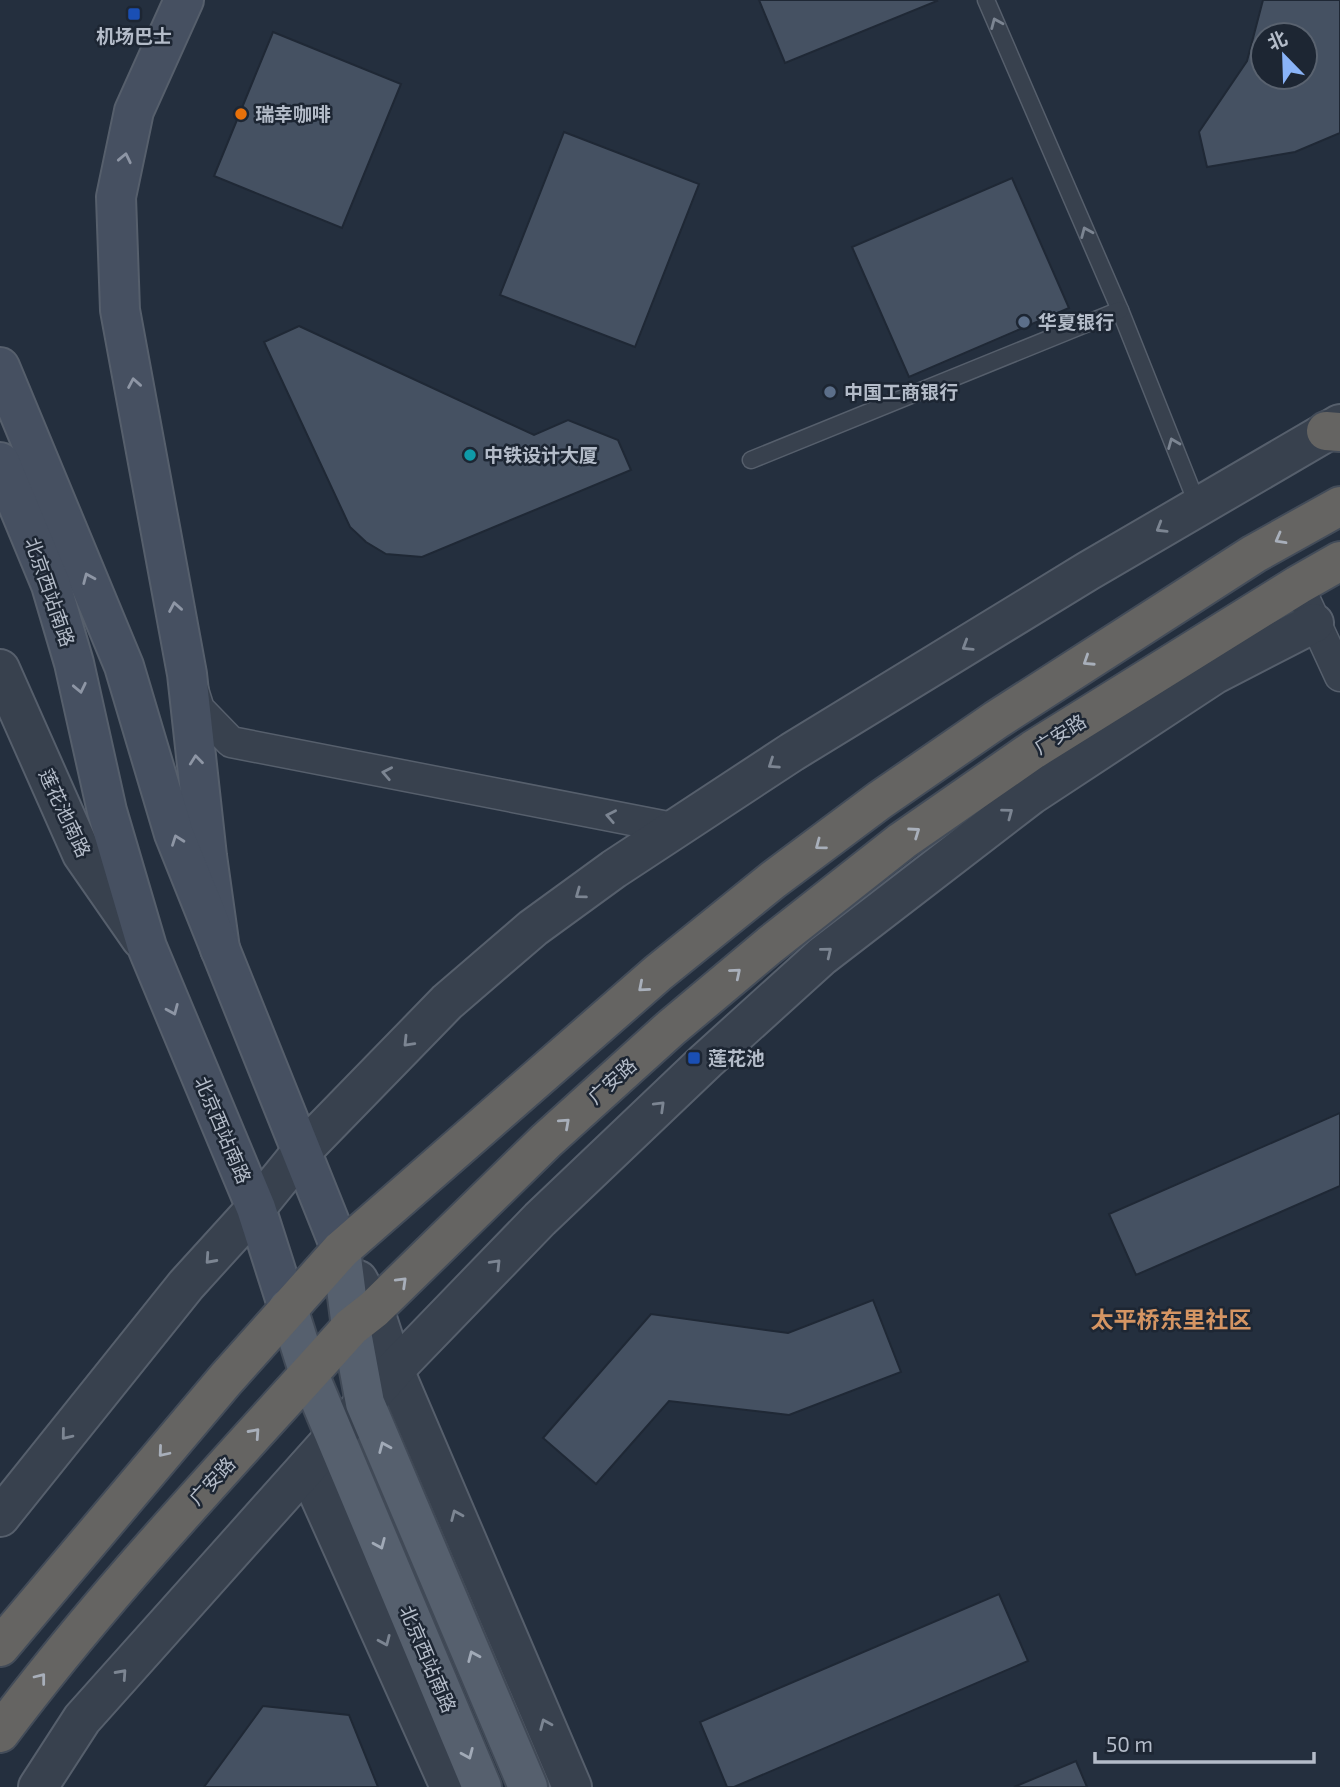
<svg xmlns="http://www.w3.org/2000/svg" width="1340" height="1787" viewBox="0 0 1340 1787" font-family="'Exo 2','Noto Sans SC',sans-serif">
	<rect width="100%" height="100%" fill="#242f3e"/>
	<g fill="#455162" stroke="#1f2835" stroke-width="2" fill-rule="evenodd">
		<polygon points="759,0 936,0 937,1 785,63"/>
		<path d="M1263 0H1340V133L1295 152 1207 167 1199 132 1247 61ZM1263 35H1305V77H1263Z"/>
		<polygon points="273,32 401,84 342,228 214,176"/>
		<polygon points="564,132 699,184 635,347 500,295"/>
		<polygon points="1012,178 1069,308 909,377 852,247"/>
		<polygon points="299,326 534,435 568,420 618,440 631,470 422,557 386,554 366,542 350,527 264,342"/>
		<polygon points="1340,1113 1340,1186 1136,1275 1109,1214"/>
		<polygon points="873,1300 901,1372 789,1415 669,1401 596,1484 543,1438 651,1314 788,1333"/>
		<polygon points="999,1594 1028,1661 734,1787 727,1787 700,1722"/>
		<polygon points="263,1706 349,1715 378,1787 204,1787"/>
		<polygon points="1076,1761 1087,1787 1014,1787"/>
	</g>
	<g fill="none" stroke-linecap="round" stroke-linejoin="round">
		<g stroke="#565f6c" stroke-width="19">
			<g id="service">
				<polyline points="986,0 1120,310 1198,506"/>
				<polyline points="751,460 1120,310"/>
			</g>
		</g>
		<g stroke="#565f6c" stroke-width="33">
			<g id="minor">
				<polyline points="1298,585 1340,676"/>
				<polyline points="193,690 199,709 231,742 678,829"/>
			</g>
		</g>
		<g stroke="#565f6c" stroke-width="42">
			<g id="tertiary">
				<polyline points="0,669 82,854 141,939"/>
				<polyline points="358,1280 374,1309 394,1370 572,1787"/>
				<polyline points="307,1468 450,1787"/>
				<polyline points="0,1517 186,1285 256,1208 303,1150 447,1002 533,928 614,869 792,752 1088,571 1340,424"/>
				<polyline points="38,1787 82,1719 394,1370 540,1219 706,1061 822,956 1031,795 1215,674 1314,623"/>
			</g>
		</g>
		<g stroke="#565f6c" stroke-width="42">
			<g id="secondary">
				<polyline points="184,0 134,111 116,197 120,310 187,674 207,856 220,949"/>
				<polyline points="0,367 124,666 174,834 341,1250"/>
				<polyline points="0,462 51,585 74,663 107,811 147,947 256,1208 288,1308"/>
			</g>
		</g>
		<g stroke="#414a57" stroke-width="42">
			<g id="primary">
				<polyline points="341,1250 351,1327 365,1403 528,1787"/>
				<polyline points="288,1308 309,1374 482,1787"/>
			</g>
		</g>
		<g stroke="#434c59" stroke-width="42">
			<g id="trunk">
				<polyline points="1326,431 1340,432"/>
				<polyline points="0,1647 226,1379 341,1250 658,973 773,880 880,800 996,720 1254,554 1340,506"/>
				<path d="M0 1733C107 1590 232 1460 351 1327L374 1309 546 1141 671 1028 770 945 902 841 1033 750 1298 585 1340 561"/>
			</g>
		</g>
		<use href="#service" stroke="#38414e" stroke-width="16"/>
		<use href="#minor" stroke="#38414e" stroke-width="30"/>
		<use href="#tertiary" stroke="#38414e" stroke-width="38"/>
		<use href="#secondary" stroke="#465061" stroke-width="38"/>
		<use href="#primary" stroke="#56606e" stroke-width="38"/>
		<use href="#trunk" stroke="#656462" stroke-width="38"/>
	</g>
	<defs><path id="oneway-chevron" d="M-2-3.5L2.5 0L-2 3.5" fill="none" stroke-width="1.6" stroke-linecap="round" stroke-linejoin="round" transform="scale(1.75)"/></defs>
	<g stroke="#7c8592">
		<use href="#oneway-chevron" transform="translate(996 23) rotate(-113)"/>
		<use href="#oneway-chevron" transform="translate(1086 232) rotate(-113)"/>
		<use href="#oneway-chevron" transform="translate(1173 443) rotate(-112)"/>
		<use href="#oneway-chevron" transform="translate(1161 528) rotate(149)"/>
		<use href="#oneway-chevron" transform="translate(967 646) rotate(148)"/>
		<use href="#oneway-chevron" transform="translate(773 764) rotate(146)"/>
		<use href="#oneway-chevron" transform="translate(387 773) rotate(-169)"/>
		<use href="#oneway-chevron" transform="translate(1008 813) rotate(-37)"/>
		<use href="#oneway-chevron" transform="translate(611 816) rotate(-169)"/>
		<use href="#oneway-chevron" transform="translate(580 894) rotate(144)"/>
		<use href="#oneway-chevron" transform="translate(827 952) rotate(-39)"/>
		<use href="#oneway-chevron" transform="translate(408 1042) rotate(134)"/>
		<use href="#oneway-chevron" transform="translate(660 1106) rotate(-44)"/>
		<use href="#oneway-chevron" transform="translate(210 1259) rotate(132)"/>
		<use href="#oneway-chevron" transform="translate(496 1264) rotate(-46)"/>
		<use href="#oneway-chevron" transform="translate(66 1435) rotate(129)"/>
		<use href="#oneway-chevron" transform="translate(456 1515) rotate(-113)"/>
		<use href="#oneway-chevron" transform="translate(385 1641) rotate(66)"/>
		<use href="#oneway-chevron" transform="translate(122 1674) rotate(-48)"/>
		<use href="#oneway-chevron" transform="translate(545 1724) rotate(-113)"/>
	</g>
	<g stroke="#8e96a5">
		<use href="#oneway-chevron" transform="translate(125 158) rotate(-78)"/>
		<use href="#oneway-chevron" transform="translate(134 383) rotate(-100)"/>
		<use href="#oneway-chevron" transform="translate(88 578) rotate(-113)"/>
		<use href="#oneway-chevron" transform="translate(175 607) rotate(-100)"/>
		<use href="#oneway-chevron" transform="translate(80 688) rotate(78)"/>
		<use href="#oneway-chevron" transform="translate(196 760) rotate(-96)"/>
		<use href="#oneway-chevron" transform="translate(177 840) rotate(-110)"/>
		<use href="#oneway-chevron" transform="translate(173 1010) rotate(67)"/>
	</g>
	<g stroke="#a8afba">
		<use href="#oneway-chevron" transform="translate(1280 539) rotate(151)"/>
		<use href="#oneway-chevron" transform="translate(1088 661) rotate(147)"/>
		<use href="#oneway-chevron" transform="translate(915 832) rotate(-35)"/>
		<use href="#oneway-chevron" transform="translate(820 845) rotate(143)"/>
		<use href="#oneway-chevron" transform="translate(736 973) rotate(-40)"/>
		<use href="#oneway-chevron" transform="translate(643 987) rotate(139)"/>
		<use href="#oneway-chevron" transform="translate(565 1123) rotate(-42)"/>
		<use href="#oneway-chevron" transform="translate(402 1282) rotate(-44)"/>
		<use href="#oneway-chevron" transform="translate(255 1433) rotate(-48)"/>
		<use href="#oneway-chevron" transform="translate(163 1452) rotate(130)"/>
		<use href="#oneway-chevron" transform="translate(41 1678) rotate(-52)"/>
	</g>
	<g stroke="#a1aab7">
		<use href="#oneway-chevron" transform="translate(384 1447) rotate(-113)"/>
		<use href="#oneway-chevron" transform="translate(380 1544) rotate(67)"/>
		<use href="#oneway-chevron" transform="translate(473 1656) rotate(-113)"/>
		<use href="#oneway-chevron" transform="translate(468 1754) rotate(67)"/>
	</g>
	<g fill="#1a4fb4" stroke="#1d2633" stroke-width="2.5">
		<rect x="127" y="7" width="14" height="14" rx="3.5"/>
		<rect x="687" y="1051" width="14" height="14" rx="3.5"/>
	</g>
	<circle fill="#e8710a" stroke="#1d2633" stroke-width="2.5" cx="241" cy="114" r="7"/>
	<g fill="#5c6f8a" stroke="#1d2633" stroke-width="2.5">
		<circle cx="1024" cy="322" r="7"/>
		<circle cx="830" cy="392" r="7"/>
	</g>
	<circle fill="#0f9aa8" stroke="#1d2633" stroke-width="2.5" cx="470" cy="455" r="7"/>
	<g text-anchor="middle" stroke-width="5" stroke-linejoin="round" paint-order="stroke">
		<g font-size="19" font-weight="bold" fill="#b4bcc9" stroke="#1d2633" text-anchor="start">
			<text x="134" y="43" text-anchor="middle">机场巴士</text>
			<text x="255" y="121">瑞幸咖啡</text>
			<text x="1038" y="329">华夏银行</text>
			<text x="844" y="399">中国工商银行</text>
			<text x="484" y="462">中铁设计大厦</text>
			<text x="708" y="1065">莲花池</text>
		</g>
		<g font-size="19" fill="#b4bcc9" stroke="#1d2633">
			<text transform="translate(50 592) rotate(71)" y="7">北京西站南路</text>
			<text transform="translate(1060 734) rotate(-32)" y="7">广安路</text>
			<text transform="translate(65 813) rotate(65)" y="7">莲花池南路</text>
			<text transform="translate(612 1081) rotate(-42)" y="7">广安路</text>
			<text transform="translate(223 1130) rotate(67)" y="7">北京西站南路</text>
			<text transform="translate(212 1481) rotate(-47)" y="7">广安路</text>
			<text transform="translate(428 1659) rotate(67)" y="7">北京西站南路</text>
		</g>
		<g font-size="23" font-weight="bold" fill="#d59563" stroke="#1d2633">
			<text x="1171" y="1328">太平桥东里社区</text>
		</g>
	</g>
	<g transform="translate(1284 56) rotate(337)"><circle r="33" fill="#1d2633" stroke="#59626f" stroke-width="2"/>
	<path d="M0-5L12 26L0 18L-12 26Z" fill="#8ab4f8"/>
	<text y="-10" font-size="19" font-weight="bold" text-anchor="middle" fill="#b4bcc9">北</text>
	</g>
	<path d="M1095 1752v10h219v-10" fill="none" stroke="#b4bcc9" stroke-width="3.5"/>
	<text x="1106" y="1752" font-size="21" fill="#b4bcc9" stroke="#1d2633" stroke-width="5" paint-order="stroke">50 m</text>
</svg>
